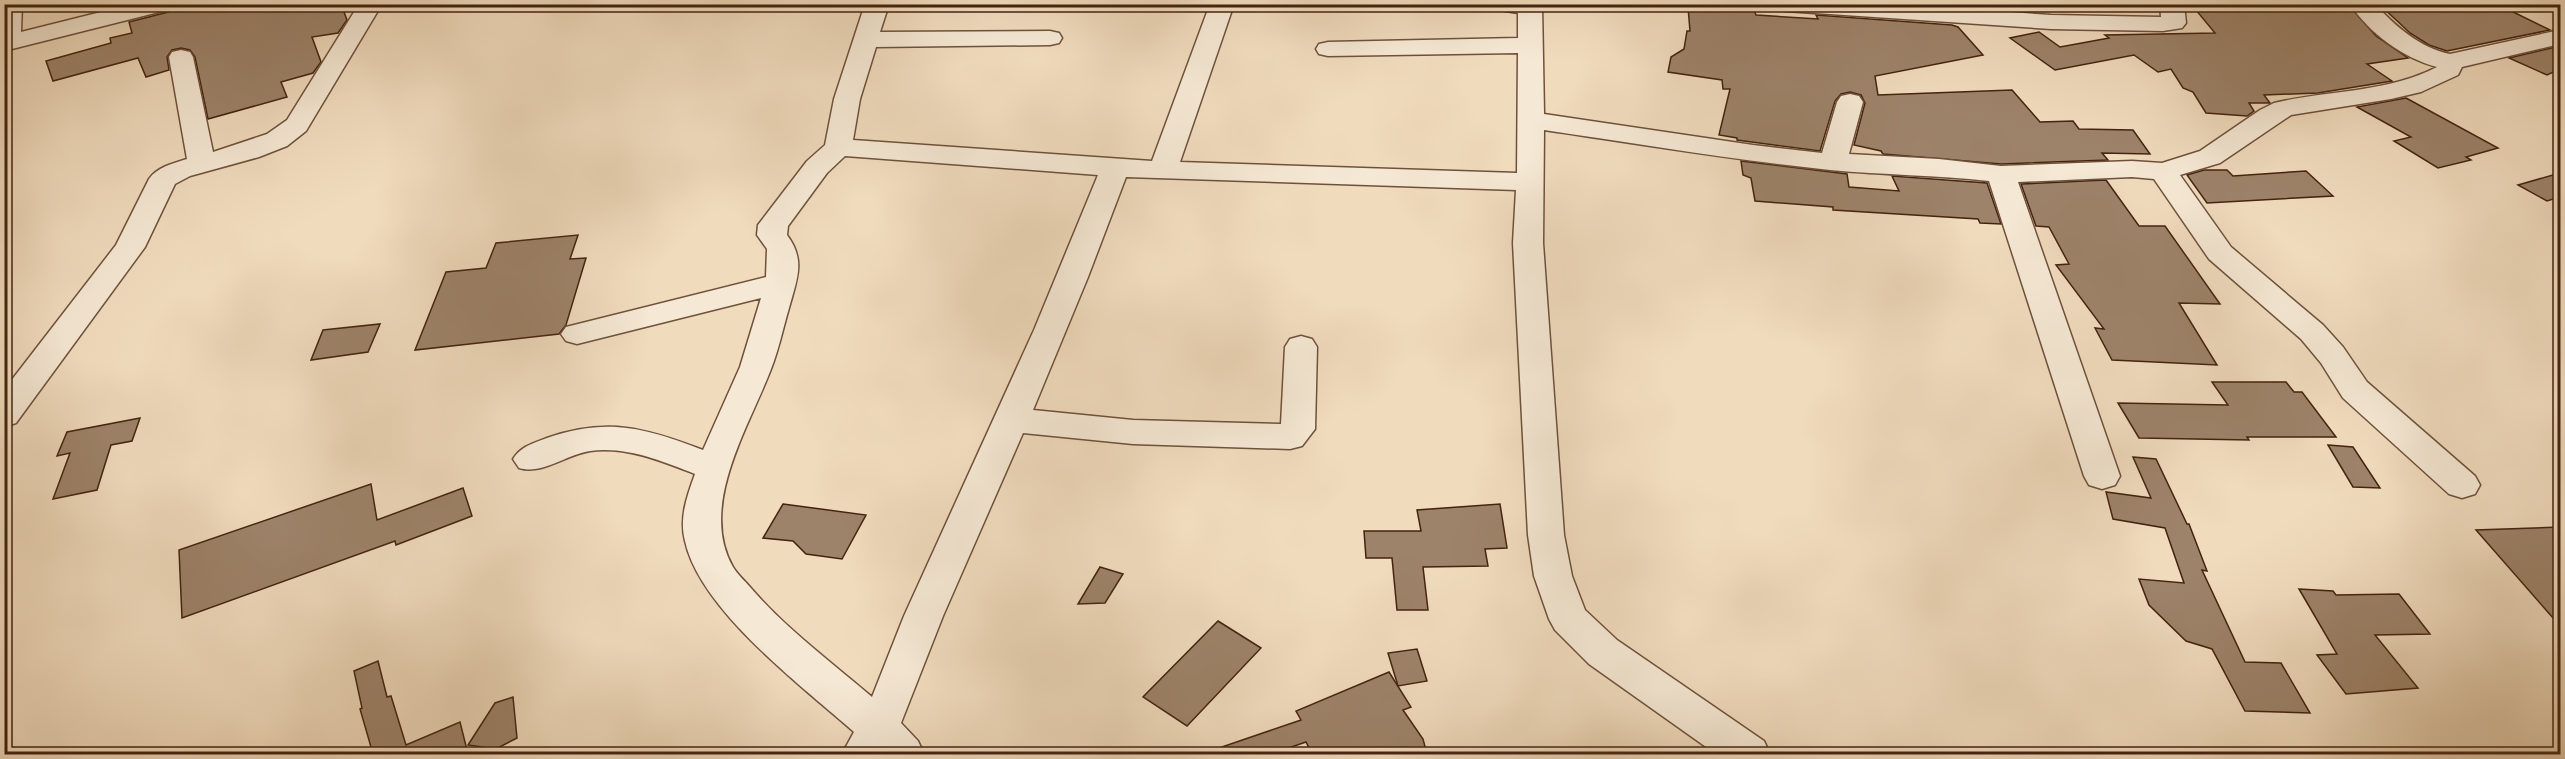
<svg xmlns="http://www.w3.org/2000/svg" width="2565" height="759" viewBox="0 0 2565 759" font-family="'IM FELL Great Primer',serif">
	<rect width="100%" height="100%" fill="#f0dbbd"/>
	<filter id="stains"><feTurbulence type="fractalNoise" baseFrequency=".00333" numOctaves="4"/><feColorMatrix values="0 0 0 0 .2 0 0 0 0 .09 0 0 0 0 .02 0 0 0 .5 -.17"/></filter>
	<radialGradient id="worn" r=".72"><stop offset=".6" stop-color="#630" stop-opacity="0"/><stop offset="1" stop-color="#630" stop-opacity=".3"/></radialGradient>
	<g fill="#9d836a" stroke="#442310" stroke-width="1.5">
		<polygon points="176,4 341,4 347,20 338,33 312,37 321,62 313,73 281,82 287,97 208,119 195,57 190,50 181,48 172,50 167,57 169,70 146,77 138,58 53,81 46,61 111,43 110,38 132,33 129,22 172,11"/>
		<polygon points="2191,4 2348,4 2376,36 2408,58 2367,64 2392,81 2318,93 2264,95 2270,103 2249,103 2254,111 2247,116 2206,113 2193,92 2183,88 2171,69 2158,72 2134,55 2055,70 2010,38 2039,32 2060,47 2109,38 2105,35 2215,33"/>
		<polygon points="2379,4 2497,4 2550,30 2447,51 2429,45 2410,33"/>
		<polygon points="1688,7 1754,10 1756,15 1818,19 1816,15 1952,25 1958,27 1983,55 1875,76 1878,95 2012,90 2040,122 2073,121 2079,129 2133,130 2150,154 2102,153 2108,160 2001,164 1883,154 1881,151 1854,145 1865,103 1861,95 1850,92 1841,94 1835,101 1820,151 1737,140 1737,138 1719,135 1730,89 1723,89 1722,80 1668,72 1671,57 1684,49 1687,31 1690,31"/>
		<polygon points="2560,46 2560,69 2547,75 2509,58"/>
		<polygon points="2406,98 2498,148 2466,157 2471,160 2438,168 2394,141 2411,137 2357,107"/>
		<polygon points="1741,161 1847,174 1849,187 1899,191 1892,176 1987,183 2001,224 1980,223 1978,219 1833,210 1833,207 1755,201 1751,178 1743,175"/>
		<polygon points="2204,170 2227,170 2233,176 2306,171 2333,196 2207,203 2187,175"/>
		<polygon points="2560,173 2560,197 2547,201 2518,185"/>
		<polygon points="2106,180 2139,226 2165,226 2220,304 2179,303 2217,365 2112,360 2095,328 2104,329 2056,265 2069,264 2049,227 2036,226 2021,184"/>
		<polygon points="578,235 570,259 586,258 566,325 559,334 415,350 446,272 486,268 496,243"/>
		<polygon points="380,324 368,352 311,360 323,330"/>
		<polygon points="2212,382 2286,382 2294,392 2302,392 2336,437 2247,437 2249,440 2139,438 2118,403 2228,405"/>
		<polygon points="140,418 132,441 111,445 97,490 53,499 70,453 57,456 67,432"/>
		<polygon points="2328,445 2353,447 2380,488 2353,487"/>
		<polygon points="2133,457 2156,459 2187,524 2189,524 2207,571 2202,570 2245,662 2281,663 2310,713 2245,711 2212,649 2186,641 2149,605 2139,579 2184,583 2165,528 2113,519 2106,492 2151,498"/>
		<polygon points="371,484 377,520 463,488 472,516 396,545 395,541 182,618 179,550"/>
		<polygon points="783,504 866,515 842,559 806,554 793,541 763,538"/>
		<polygon points="1500,504 1507,548 1485,549 1488,566 1423,567 1428,610 1397,610 1392,558 1366,558 1364,531 1421,531 1417,510"/>
		<polygon points="2560,527 2560,626 2476,530"/>
		<polygon points="1100,567 1123,574 1105,603 1078,604"/>
		<polygon points="2299,589 2333,591 2336,595 2399,594 2430,634 2375,635 2418,688 2346,694 2317,655 2337,654"/>
		<polygon points="1218,621 1261,648 1187,726 1143,697"/>
		<polygon points="1417,649 1427,681 1398,686 1388,653"/>
		<polygon points="378,661 387,697 391,696 406,745 460,722 468,754 373,754 360,709 362,708 354,671"/>
		<polygon points="1389,672 1411,707 1403,710 1423,739 1427,754 1312,754 1306,742 1271,754 1210,754 1210,751 1301,720 1296,711"/>
		<polygon points="513,697 517,738 496,749 468,745 495,703"/>
	</g>
	<g fill="none" stroke-linecap="round" stroke-linejoin="round">
		<g stroke="#6f513b" stroke-width="3">
			<g id="minor">
				<polygon points="4,4 22,4 21,32 133,4 174,4 171,9 4,51"/>
				<path d="M359 4H382L306 131 287 146 259 157 190 176 175 184 145 247 16 423 4 427V390L116 245 149 179C157 167 174 163 187 159L169 57 172 52 181 50 190 52 193 57 213 152 267 134 287 120Z"/>
				<path d="M865 4H889L880 32 1050 31 1059 33 1062 38 1059 43 1050 45 876 47 860 99 853 140 1152 161 1210 4H1234L1180 162 1517 173 1518 53 1328 56 1319 54 1316 49 1319 44 1328 42 1518 38V13L1493 9 1490 4H1542L1544 114 1753 145 1822 153 1837 102 1841 96 1850 94 1859 96 1863 102 1849 154 1939 159 2001 166 2132 161 2162 163 2200 151 2260 110 2274 103C2328 90 2386 93 2437 67 2403 58 2369 33 2350 4H2375C2395 26 2420 48 2450 54L2560 30V44L2462 67 2458 75 2421 92 2391 99 2291 115 2220 163 2180 175 2231 247 2323 325 2343 347 2367 382 2475 476 2480 485 2475 494 2462 498 2449 494 2343 398 2321 363 2301 339 2209 259 2154 179 2132 177 2018 182 2120 476 2115 485 2102 489 2089 485 2084 476 1989 181C1936 175 1883 175 1830 170 1734 160 1639 144 1544 130L1543 243 1564 535 1572 576 1585 610 1617 640 1764 741 1770 754H1716L1589 664 1555 630 1549 619 1534 576 1528 535 1513 243 1516 190 1126 177 1088 277 1033 410 1133 420 1281 424 1285 347 1290 339 1301 336 1312 339 1317 347 1315 429 1302 446 1290 449 1133 444 1023 433 943 616 901 723 918 741 924 754H842L854 732C802 686 700 610 685 541 679 518 687 496 695 474 662 461 626 446 590 451 565 455 543 475 519 468L513 459C521 446 534 443 547 438 607 417 646 428 703 450L740 367 761 298 577 344 566 341 561 334 566 327 766 277 767 249 757 235 758 225 807 161 825 145 834 99ZM845 156 1098 175 1034 330 904 616 872 697C831 662 786 629 750 587 745 581 737 574 733 567 698 506 749 427 771 369 779 349 783 328 789 308 797 279 806 260 787 235L788 226 827 173Z"/>
				<polygon points="1774,4 1898,4 2051,15 2161,17 2160,4 2184,4 2186,23 2182,28 2163,31 2051,29 1785,11 1777,9"/>
			</g>
		</g>
		<use href="#minor" fill="#f5e8d4" fill-rule="evenodd"/>
	</g>
	<rect width="2565" height="759" fill="none" stroke="#f0dbbd" stroke-width="24"/>
	<rect x="6" y="6" width="2553" height="747" fill="none" stroke="#442310" stroke-width="3"/>
	<rect x="12" y="12" width="2541" height="735" fill="none" stroke="#442310" stroke-width="1.5"/>
	<rect width="100%" height="100%" filter="url(#stains)"/>
	<rect width="100%" height="100%" fill="url(#worn)"/>
</svg>
